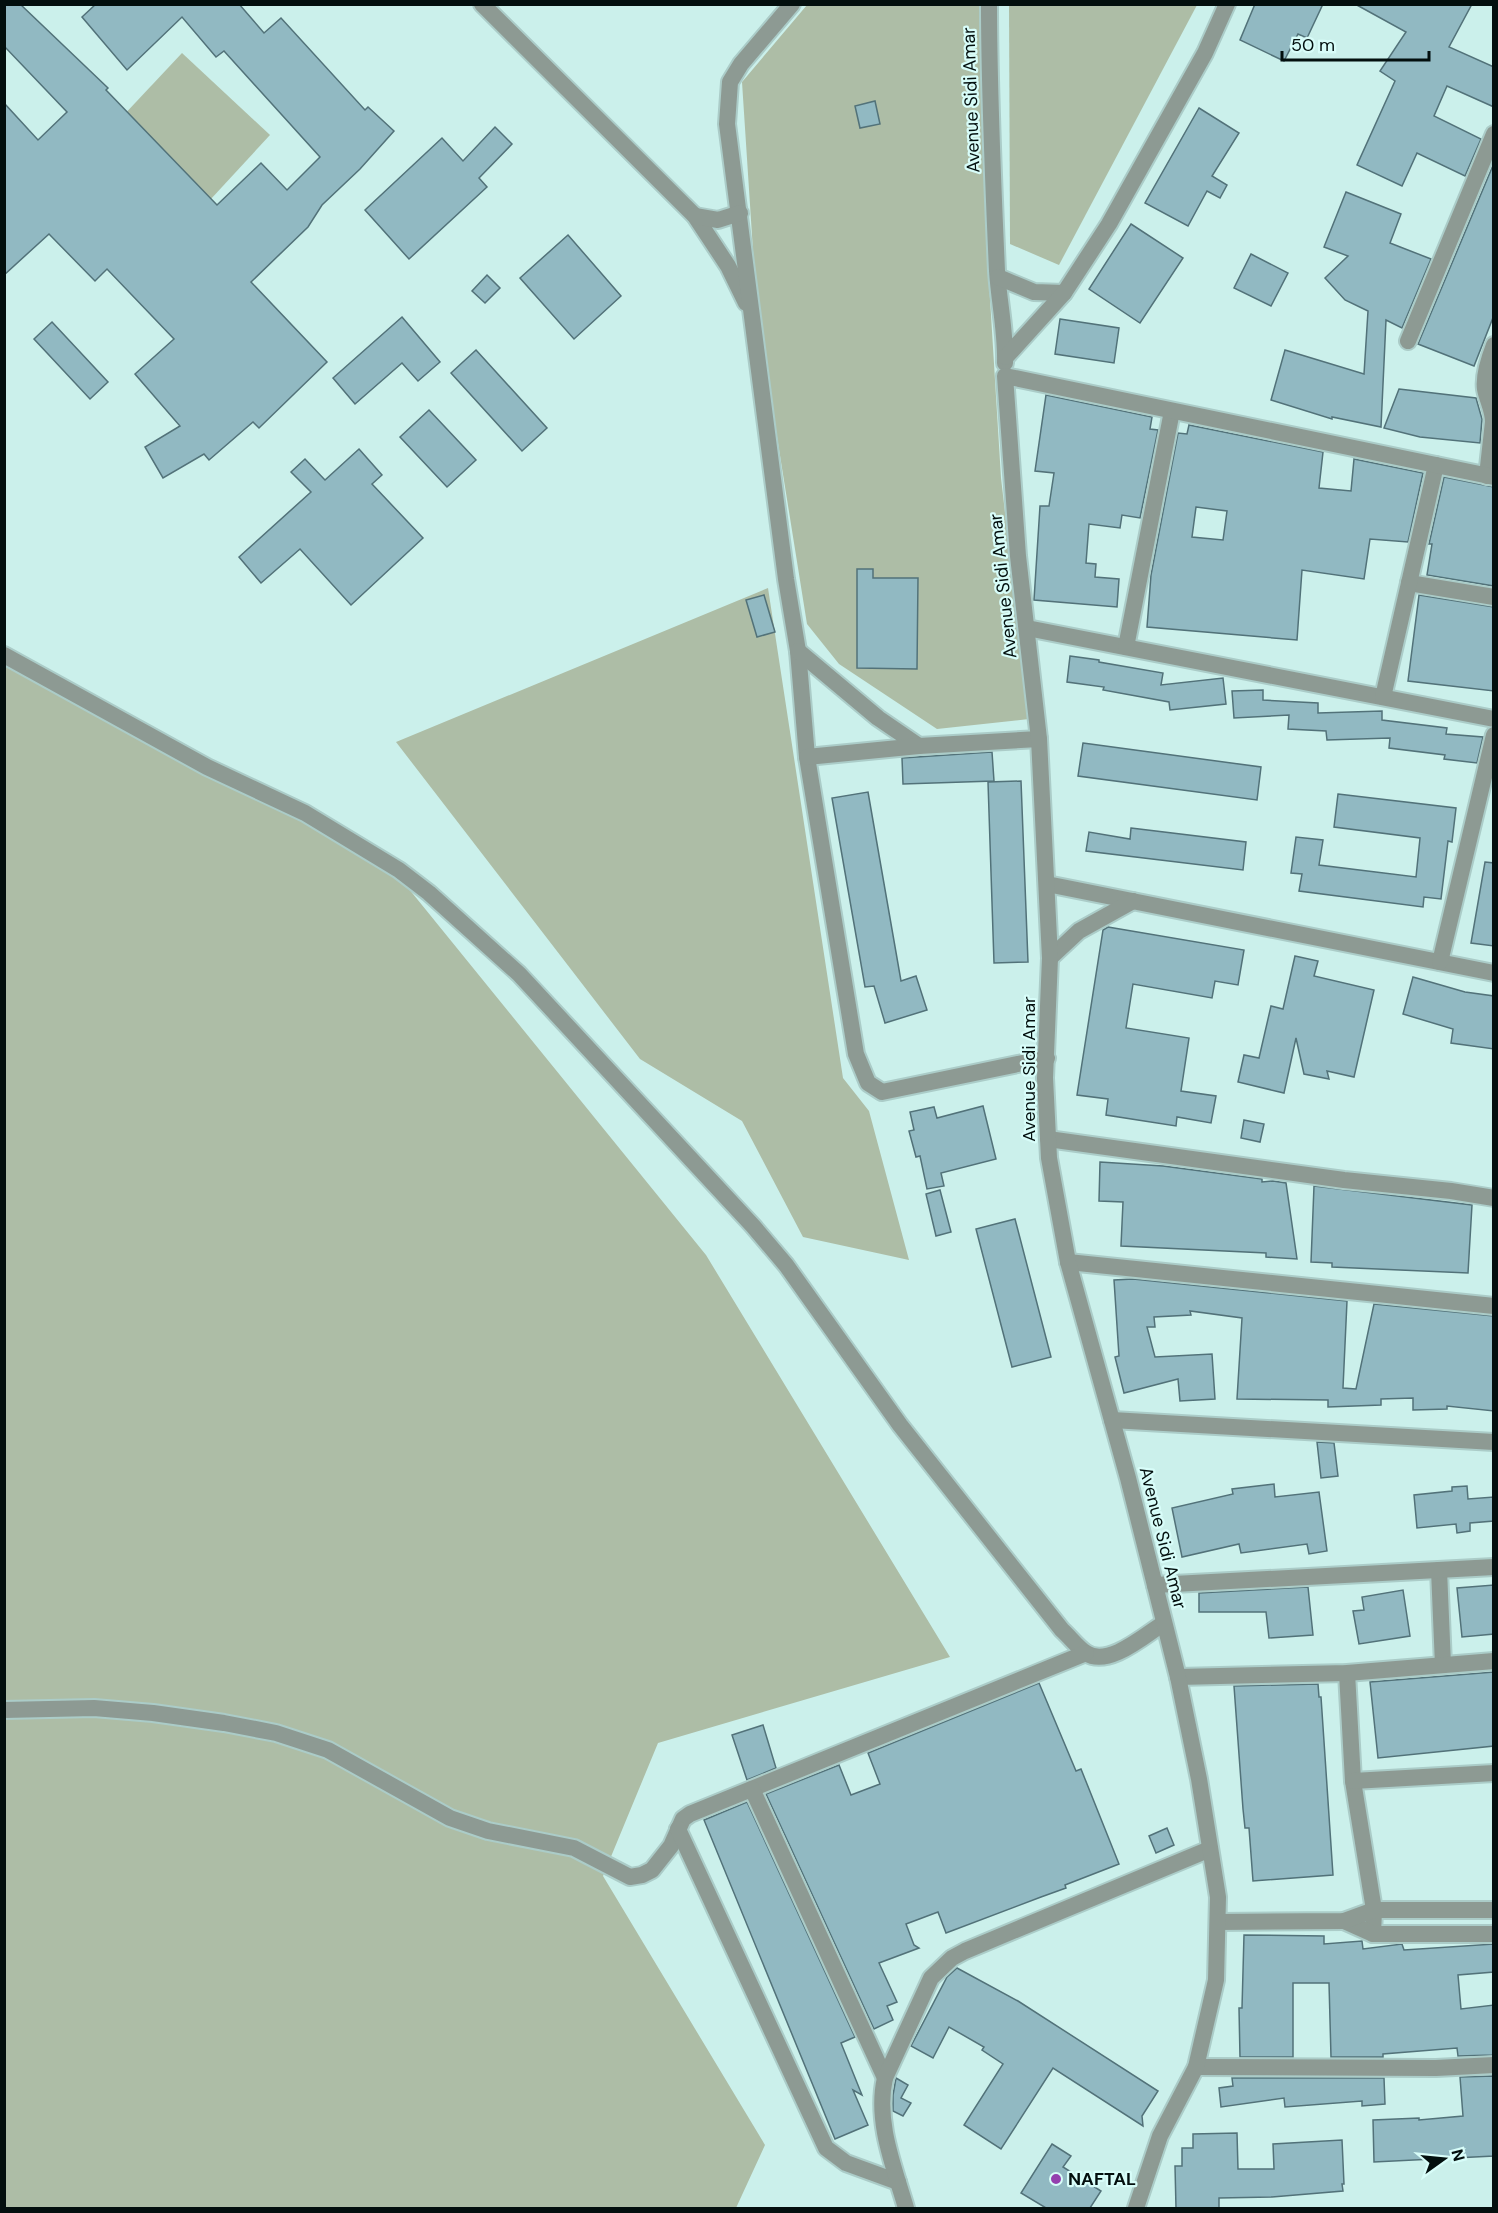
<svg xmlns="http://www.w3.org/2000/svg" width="1498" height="2213" viewBox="0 0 1498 2213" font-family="'DM Sans',sans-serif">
	<rect width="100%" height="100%" fill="#cbf0eb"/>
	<g fill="#adbda6">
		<polygon points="807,5 982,5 988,266 1001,478 1029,719 937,729 839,664 807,624 757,312 742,82"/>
		<polygon points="1009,5 1197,5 1059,265 1010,244"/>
		<polygon points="182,53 270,135 210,200 121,118"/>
		<polygon points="768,588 843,1078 869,1111 909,1260 803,1237 742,1121 640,1059 396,742"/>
		<polygon points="4,659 383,857 706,1255 950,1657 658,1743 603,1876 765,2145 736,2208 5,2208"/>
	</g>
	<g fill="#91b9c2" stroke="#527279" stroke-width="1.5" fill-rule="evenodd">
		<polygon points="4,4 20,4 108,88 106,90 217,205 261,163 287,190 320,157 224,51 216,57 182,17 127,70 82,17 96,4 239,4 264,33 281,18 365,110 368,107 394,131 360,169 322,205 308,227 251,282 327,362 259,428 253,422 209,460 204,454 163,478 145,447 180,426 135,374 174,339 107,269 95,281 49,234 4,275 4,103 38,140 67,112 4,46"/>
		<polygon points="1255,4 1323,4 1307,38 1298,34 1284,61 1240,40"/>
		<polygon points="1355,4 1472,4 1449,47 1494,67 1494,107 1447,86 1434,116 1481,139 1465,176 1417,153 1402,186 1357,165 1395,81 1380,71 1406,32"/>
		<polygon points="875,101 880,124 860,128 855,106"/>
		<polygon points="1199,108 1239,133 1212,176 1227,185 1220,198 1207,191 1188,226 1145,203"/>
		<polygon points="495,127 512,144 479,178 487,187 409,259 365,210 442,138 463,161"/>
		<polygon points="1494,163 1494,315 1474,366 1418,344"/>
		<polygon points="1346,192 1401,214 1390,243 1431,259 1402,328 1386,320 1381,427 1332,417 1332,419 1271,400 1285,350 1364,374 1368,311 1345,300 1325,278 1348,256 1324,247"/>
		<polygon points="1131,224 1183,258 1140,323 1089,289"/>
		<polygon points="568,235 621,296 574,339 520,278"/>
		<polygon points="1251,254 1288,273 1271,306 1234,288"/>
		<polygon points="487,275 500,288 485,303 472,291"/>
		<polygon points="402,317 440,362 418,381 402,363 355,404 333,378"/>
		<polygon points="1060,319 1119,328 1114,363 1055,354"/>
		<polygon points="52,322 108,382 90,399 34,339"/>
		<polygon points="476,350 547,428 522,451 451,373"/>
		<polygon points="1399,389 1476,398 1482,419 1480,443 1420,437 1384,428"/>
		<polygon points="1046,395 1152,417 1150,429 1158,430 1140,518 1122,515 1120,528 1089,524 1086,563 1096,564 1095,577 1119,579 1117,607 1034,600 1040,506 1049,506 1054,473 1035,471"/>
		<polygon points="429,410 476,460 447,487 400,437"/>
		<path d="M1189 425 1323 452 1319 488 1351 491 1354 459 1423 473 1408 542 1370 539 1364 579 1302 570 1297 640 1147 627 1151 575 1178 433 1187 434ZM1196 507 1227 511 1223 540 1192 537Z"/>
		<polygon points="359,449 382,475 372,484 423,538 351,605 300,549 261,583 239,557 311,492 291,472 305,459 325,480"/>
		<polygon points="1444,477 1494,487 1494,586 1427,575 1432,544 1429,544"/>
		<polygon points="857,569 873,569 873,578 918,578 917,669 857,668"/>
		<polygon points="764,595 775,632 757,637 746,600"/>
		<polygon points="1419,595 1494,607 1494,691 1408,681"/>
		<polygon points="1070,656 1099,660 1099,662 1163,673 1161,685 1223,678 1226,704 1170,710 1169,702 1103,690 1104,687 1067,682"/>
		<polygon points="1263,690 1263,700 1318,703 1318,713 1382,711 1382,720 1447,728 1446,734 1483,737 1477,763 1444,759 1445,755 1389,748 1390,738 1327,740 1326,731 1288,729 1289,715 1234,718 1232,691"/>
		<polygon points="1083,743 1261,767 1257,800 1078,776"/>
		<polygon points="992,752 994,781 903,784 902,758"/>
		<polygon points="1021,781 1028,962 994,963 988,782"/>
		<polygon points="868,792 901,981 916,976 927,1010 885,1023 874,986 865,987 832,798"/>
		<polygon points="1338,794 1456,808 1452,842 1448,841 1441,899 1424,897 1423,907 1299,891 1302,874 1291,873 1296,837 1323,840 1319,865 1416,877 1420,838 1334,827"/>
		<polygon points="1131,828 1246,842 1243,870 1086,851 1089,832 1130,839"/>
		<polygon points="1485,862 1494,863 1494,946 1471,943"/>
		<polygon points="1108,927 1244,950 1238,985 1215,981 1212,998 1133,984 1126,1028 1189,1038 1181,1091 1216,1096 1211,1123 1177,1117 1176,1126 1106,1115 1108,1099 1077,1095 1103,930"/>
		<polygon points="1295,956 1318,961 1314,976 1374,990 1354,1077 1327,1071 1329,1079 1304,1074 1296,1038 1284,1093 1238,1082 1244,1055 1259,1058 1271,1006 1283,1009"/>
		<polygon points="1413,977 1465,992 1494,996 1494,1049 1451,1043 1453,1029 1403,1014"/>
		<polygon points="983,1106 996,1159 941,1173 944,1186 927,1189 920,1156 916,1157 909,1131 914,1130 910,1112 934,1107 937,1118"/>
		<polygon points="1244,1120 1264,1124 1260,1142 1241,1138"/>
		<polygon points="1100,1162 1163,1166 1262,1179 1262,1182 1273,1181 1286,1183 1297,1259 1266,1257 1266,1253 1121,1246 1123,1202 1099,1201"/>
		<polygon points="1314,1186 1472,1205 1468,1273 1332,1267 1332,1263 1311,1262"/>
		<polygon points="940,1190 951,1232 936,1236 926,1194"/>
		<polygon points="1015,1219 1051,1357 1012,1367 976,1229"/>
		<polygon points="1133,1279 1347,1301 1343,1388 1356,1389 1374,1304 1494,1316 1494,1411 1447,1406 1447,1409 1413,1410 1413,1398 1381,1399 1381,1405 1328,1407 1328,1400 1237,1399 1242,1318 1190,1311 1191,1315 1154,1317 1155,1327 1147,1327 1155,1357 1212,1354 1215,1399 1180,1401 1178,1379 1124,1393 1115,1357 1119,1356 1114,1280"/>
		<polygon points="1317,1442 1334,1443 1338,1476 1321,1478"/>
		<polygon points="1274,1484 1275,1497 1319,1492 1327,1551 1309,1554 1307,1544 1241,1553 1239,1544 1182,1557 1172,1508 1233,1494 1232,1489"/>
		<polygon points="1467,1486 1468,1499 1494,1497 1494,1521 1470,1523 1470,1531 1457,1533 1456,1524 1417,1528 1414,1495 1452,1491 1452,1487"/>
		<polygon points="1494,1585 1494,1634 1462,1637 1457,1588"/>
		<polygon points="1308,1587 1313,1635 1269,1638 1266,1612 1199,1612 1199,1593"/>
		<polygon points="1403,1590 1410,1636 1359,1644 1353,1611 1364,1610 1362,1597"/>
		<polygon points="1494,1672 1494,1746 1378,1758 1370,1682"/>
		<polygon points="1039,1683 1076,1771 1081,1769 1119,1864 1065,1885 1066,1888 1041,1897 946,1933 938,1912 906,1924 914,1945 919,1948 879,1963 897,2002 887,2006 893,2020 874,2029 766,1794 839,1765 851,1795 880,1784 868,1753"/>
		<polygon points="1318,1684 1319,1697 1321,1697 1333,1875 1253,1881 1249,1828 1245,1828 1243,1809 1234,1686"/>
		<polygon points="763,1725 776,1768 747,1780 732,1735"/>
		<polygon points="747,1802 855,2037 841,2043 862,2095 853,2090 868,2125 835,2139 704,1820"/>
		<polygon points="1167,1828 1174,1845 1156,1853 1149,1836"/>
		<polygon points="1244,1935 1324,1936 1324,1944 1362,1941 1363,1949 1402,1944 1404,1950 1494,1944 1494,1972 1458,1975 1461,2009 1494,2005 1494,2055 1458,2056 1457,2048 1383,2054 1383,2057 1331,2057 1329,1983 1293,1983 1293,2057 1240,2057 1239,2008 1242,2008"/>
		<polygon points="957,1968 1018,2001 1158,2091 1142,2116 1143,2126 1053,2068 1001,2149 964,2125 1003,2064 982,2050 984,2047 949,2027 933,2058 911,2046 947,1977"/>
		<polygon points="1494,2076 1494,2156 1374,2162 1373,2120 1419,2118 1419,2120 1463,2116 1460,2077"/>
		<polygon points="896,2078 908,2085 901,2098 911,2103 903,2116 893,2111 893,2095"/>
		<polygon points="1232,2078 1384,2078 1385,2104 1362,2106 1362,2101 1285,2107 1284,2098 1221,2107 1219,2088 1233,2086"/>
		<polygon points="1237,2133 1238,2169 1274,2169 1273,2144 1342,2140 1344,2184 1342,2184 1343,2191 1272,2197 1219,2198 1219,2208 1176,2208 1175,2166 1182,2166 1182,2148 1193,2148 1193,2134"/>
		<polygon points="1052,2144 1071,2156 1063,2167 1101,2191 1090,2208 1046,2208 1021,2193"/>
	</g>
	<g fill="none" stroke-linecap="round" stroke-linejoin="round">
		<g stroke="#abccc8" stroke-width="20">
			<g id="minor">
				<polyline points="482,4 695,216 728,266 746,303"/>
				<polyline points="792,4 741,64 730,82 727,124 786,579 798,651 807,757 856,1054 868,1083 882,1092 1047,1058"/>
				<path d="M989 4C989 94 993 182 997 271 999 302 1006 333 1005 363"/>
				<polyline points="695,216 718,220 740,213"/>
				<polyline points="998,277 1034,292 1064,293"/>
				<polyline points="1408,341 1494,134"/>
				<polyline points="1006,357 1064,293 1109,224 1205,53 1227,4"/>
				<path d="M1487 476 1493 422C1493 410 1487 400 1485 389 1483 375 1489 358 1494 345"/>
				<polyline points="1409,583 1494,597"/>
				<polyline points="1027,628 1494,719"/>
				<polyline points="1126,647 1172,411"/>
				<polyline points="798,651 878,718 919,746"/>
				<path d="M4 655 207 767 305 813 399 870 429 893 519 974 753 1226 786 1265 900 1425 1062 1630C1070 1637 1077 1647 1086 1653 1108 1668 1145 1635 1164 1623"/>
				<polyline points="1383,697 1436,465"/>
				<polyline points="807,757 919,746 1039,739"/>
				<polyline points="1047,884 1494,973"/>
				<polyline points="1050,958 1079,931 1133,901"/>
				<polyline points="1440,962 1494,735"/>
				<polyline points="1048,1139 1344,1180 1451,1191 1494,1198"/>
				<polyline points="1068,1262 1494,1306"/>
				<polyline points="1112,1420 1494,1442"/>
				<polyline points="1439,1570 1443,1665"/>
				<polyline points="1155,1585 1494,1567"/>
				<polyline points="1347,1673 1353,1781 1374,1910 1373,1934"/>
				<polyline points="1178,1677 1347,1673 1494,1661"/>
				<polyline points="4,1710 94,1708 153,1713 224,1723 276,1733 328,1750 450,1818 488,1831 574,1848 630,1877 642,1875 652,1870 671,1846 683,1819 690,1814 1086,1653"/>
				<polyline points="1353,1781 1494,1773"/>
				<polyline points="752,1789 885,2078"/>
				<polyline points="678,1829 826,2148 846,2163 898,2182"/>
				<polyline points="1344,1921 1373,1934 1494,1934"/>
				<polyline points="1218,1922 1344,1921 1374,1910 1494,1910"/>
				<polyline points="1196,2067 1436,2068 1494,2065"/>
				<path d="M906 2208C894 2167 875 2121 885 2078L931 1978 952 1958 965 1951 1210 1849"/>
			</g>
		</g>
		<g stroke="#abccc8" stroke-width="20">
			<polyline id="tertiary" points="1136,2208 1160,2136 1196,2067 1216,1980 1218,1897 1199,1779 1178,1677 1128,1478 1068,1262 1049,1158 1045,1078 1050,958 1039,739 1018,556 1005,376 1494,477"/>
		</g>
		<use href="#minor" stroke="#8d9a93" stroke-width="16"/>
		<use href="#tertiary" stroke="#8d9a93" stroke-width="16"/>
	</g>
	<circle fill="#9440ae" stroke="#d8fdf9" stroke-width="2" cx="1056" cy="2179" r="6"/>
	<g text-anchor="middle" stroke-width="4.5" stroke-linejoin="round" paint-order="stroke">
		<g font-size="18" fill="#030f0e" stroke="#d8fdf9">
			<text transform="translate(971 100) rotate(-92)" y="6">Avenue Sidi Amar</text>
			<text transform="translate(1003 586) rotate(-96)" y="6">Avenue Sidi Amar</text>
			<text transform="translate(1029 1069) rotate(-90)" y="6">Avenue Sidi Amar</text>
			<text transform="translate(1163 1538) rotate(76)" y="6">Avenue Sidi Amar</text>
		</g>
		<g font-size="18" font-weight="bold" fill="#030f0e" stroke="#d8fdf9" text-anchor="start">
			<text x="1068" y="2185">NAFTAL</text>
		</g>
	</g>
	<rect width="1498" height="2213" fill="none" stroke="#030f0e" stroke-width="12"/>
	<g transform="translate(1444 2159) rotate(75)" stroke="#d8fdf9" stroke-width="4.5" paint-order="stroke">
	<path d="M0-4.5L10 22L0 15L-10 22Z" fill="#030f0e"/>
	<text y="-9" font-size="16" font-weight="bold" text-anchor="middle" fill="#030f0e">N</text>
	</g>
	<path d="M1282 51v9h147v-9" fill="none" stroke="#030f0e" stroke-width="3"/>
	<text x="1291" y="51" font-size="18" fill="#030f0e" stroke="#d8fdf9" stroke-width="4.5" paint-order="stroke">50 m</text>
</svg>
